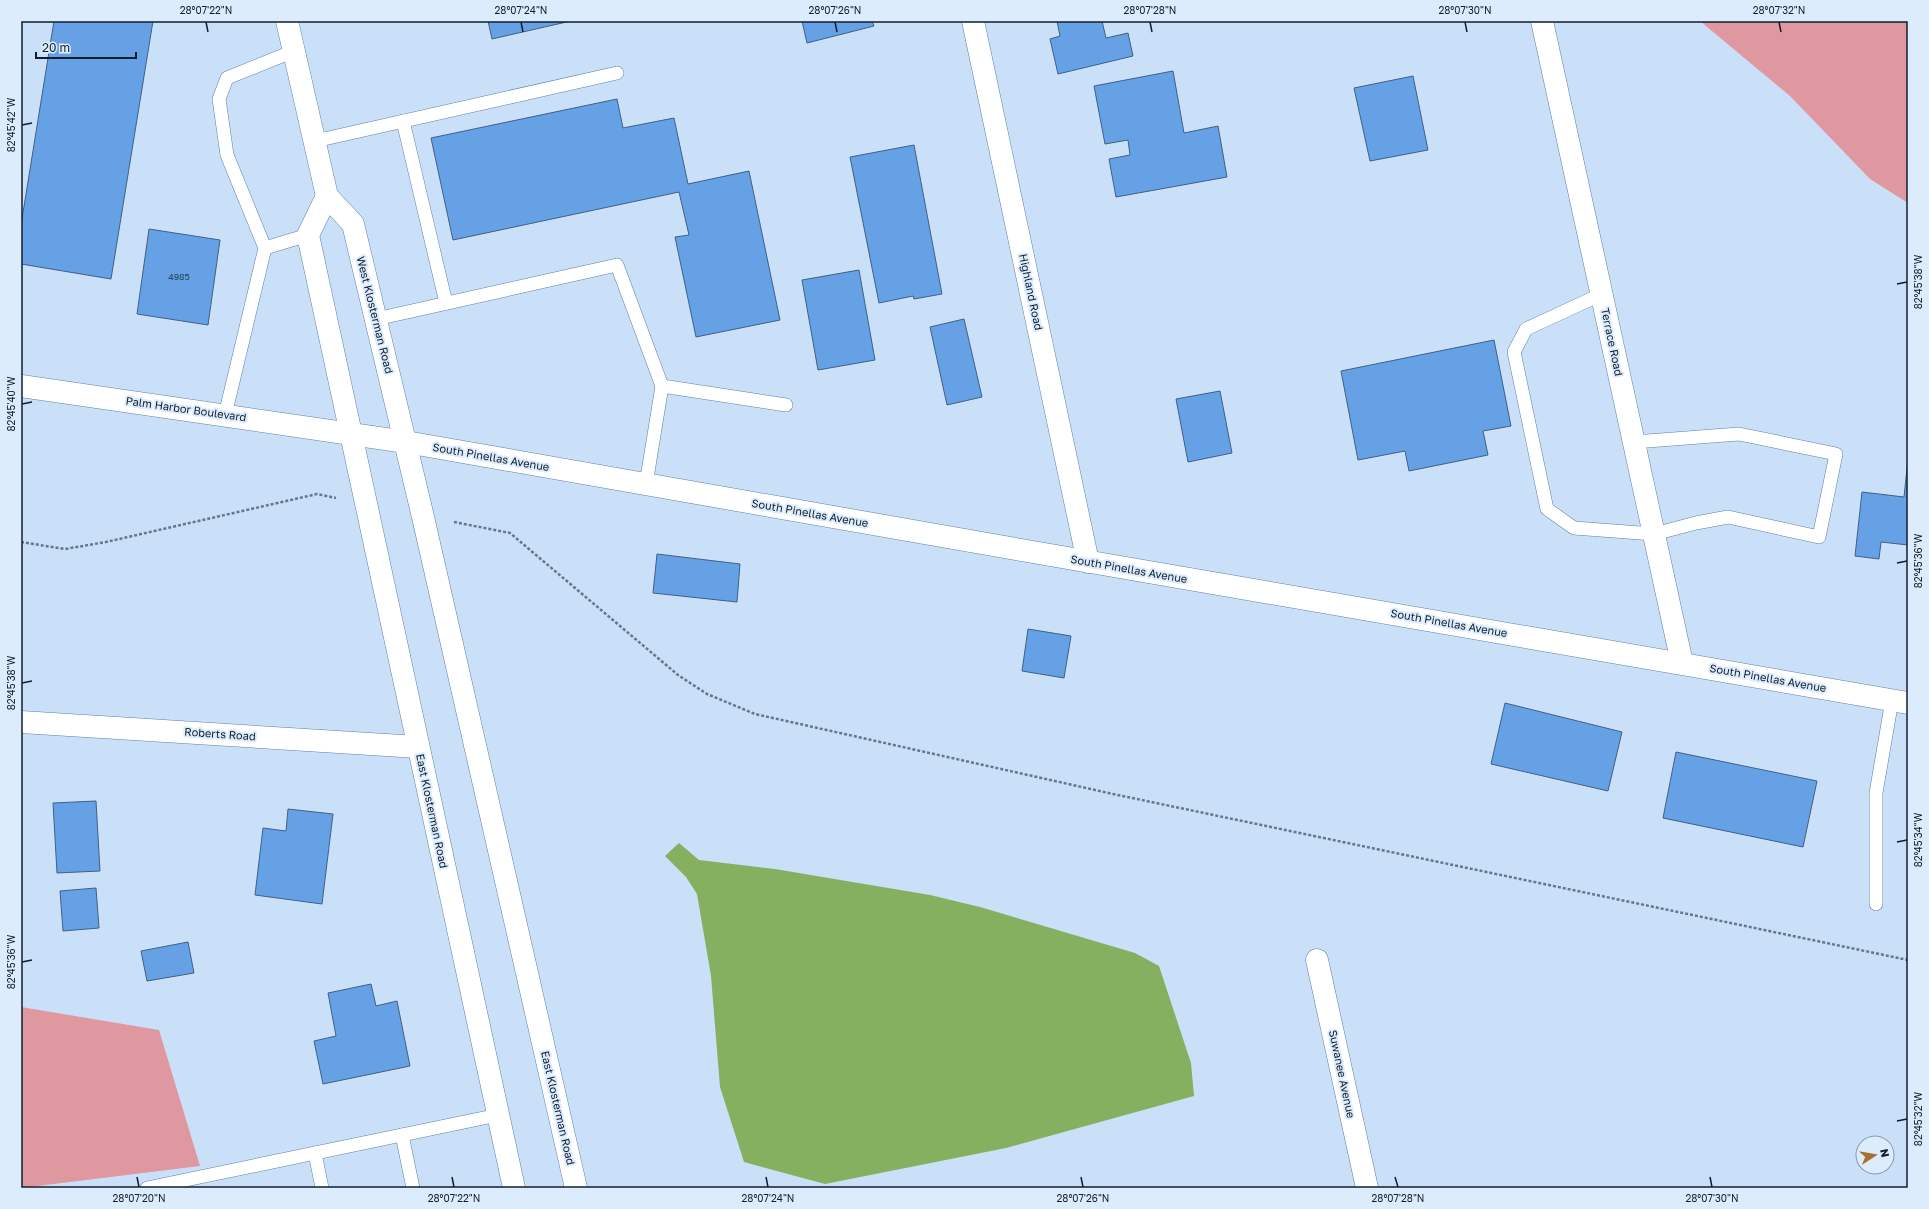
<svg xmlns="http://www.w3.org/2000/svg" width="1929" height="1209" viewBox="0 0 1929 1209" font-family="'Golos Text',sans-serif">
	<rect width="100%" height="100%" fill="#cae0f9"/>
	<g fill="#df989f">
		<polygon points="1700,21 1908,21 1908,203 1870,179 1790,96"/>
		<polygon points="21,1007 159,1030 200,1166 21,1188"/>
	</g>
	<polygon fill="#84b060" points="679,843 699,860 775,869 930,895 980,907 1135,953 1159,966 1191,1063 1194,1096 1006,1148 825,1184 744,1162 720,1087 711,976 697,894 686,877 665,856"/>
	<g fill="#66a1e5" stroke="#3f6085">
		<polygon points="54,21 153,21 111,279 21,264 21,225"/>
		<polygon points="488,21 571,21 492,39"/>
		<polygon points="802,21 872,21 874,26 807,43"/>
		<polygon points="1057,21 1102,21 1106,38 1128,33 1133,56 1058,74 1050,39 1060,36"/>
		<polygon points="1173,71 1184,133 1218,126 1227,177 1116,197 1109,159 1130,155 1128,140 1105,144 1094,86"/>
		<polygon points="1413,76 1428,150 1370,161 1354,88"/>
		<polygon points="617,99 623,128 674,118 688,184 749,171 780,320 696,337 675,237 689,235 679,192 453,240 431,138"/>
		<polygon points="914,145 942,294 914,299 913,296 879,303 850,157"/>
		<polygon points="149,229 220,240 208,325 137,314"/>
		<polygon points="859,270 875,360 818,370 802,280"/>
		<polygon points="964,319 982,397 947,405 930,327"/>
		<polygon points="1494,340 1511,426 1483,431 1488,455 1409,471 1405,451 1358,460 1341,371"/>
		<polygon points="1220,391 1232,453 1188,462 1176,399"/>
		<polygon points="1908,459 1908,545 1881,542 1879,559 1855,556 1862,492 1904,497"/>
		<polygon points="657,554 740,564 737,602 653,593"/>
		<polygon points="1028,629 1071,636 1064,678 1022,671"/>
		<polygon points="1505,703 1622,732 1608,791 1491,764"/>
		<polygon points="1676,752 1817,781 1803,847 1663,818"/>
		<polygon points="96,801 100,871 57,873 53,803"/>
		<polygon points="288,809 333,814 322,904 255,895 263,828 286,831"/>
		<polygon points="96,888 99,928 63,931 60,891"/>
		<polygon points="188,942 194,973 147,981 141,951"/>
		<polygon points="371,984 376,1006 397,1001 410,1066 323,1084 314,1041 336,1036 328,993"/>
	</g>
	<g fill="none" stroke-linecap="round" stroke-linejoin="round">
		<g stroke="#5e80a7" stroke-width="14">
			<g id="lane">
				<polyline points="403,121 446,303"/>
				<polyline points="315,141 617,73"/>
				<polyline points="265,248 308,235"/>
				<polyline points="1602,294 1526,329 1514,352 1547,509 1574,528 1654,534 1696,523 1728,517 1819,537 1836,454 1739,434 1634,442"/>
				<polyline points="376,319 617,265 662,386"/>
				<polyline points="225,415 265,248 227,155 219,99 227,78 294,51"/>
				<polyline points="646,484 662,386 786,405"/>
				<polyline points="1876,904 1876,793 1892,700"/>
				<polyline points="402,1135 413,1188"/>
				<polyline points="315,1153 322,1188"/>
				<polyline points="147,1188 498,1115"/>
			</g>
		</g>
		<g stroke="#5e80a7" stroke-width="23">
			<g id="street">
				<polyline points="973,21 1088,562"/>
				<polyline points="1542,21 1682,663"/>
				<polyline points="21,722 418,747"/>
				<polyline points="1317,960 1367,1188"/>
			</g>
		</g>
		<g stroke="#5e80a7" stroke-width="23">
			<g id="secondary">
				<polyline points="287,21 327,196 353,224 423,517 576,1188"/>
				<polyline points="327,196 308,235 514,1188"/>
				<polyline points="21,386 406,442 1027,551 1908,703"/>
			</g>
		</g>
		<g stroke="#66778b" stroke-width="2.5" stroke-dasharray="3 2" stroke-linecap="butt">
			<polyline points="454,522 510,533 678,675 707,694 755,714 1113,794 1908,960"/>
			<polyline points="21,542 65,549 106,542 317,494 336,498"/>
		</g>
		<use href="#lane" stroke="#fff" stroke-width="13"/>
		<use href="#street" stroke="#fff" stroke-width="22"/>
		<use href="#secondary" stroke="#fff" stroke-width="22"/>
	</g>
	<path fill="none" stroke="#111e2e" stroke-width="1.5" d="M206 22 208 32M521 22 523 32M835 22 837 32M1150 22 1152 32M1465 22 1467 32M1779 22 1781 32M22 125 32 123M1897 284 1907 282M22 404 32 402M1897 563 1907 561M22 683 32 681M1897 842 1907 840M22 962 32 960M1897 1121 1907 1119M137 1177 139 1187M452 1177 454 1187M766 1177 768 1187M1081 1177 1083 1187M1395 1177 1398 1187M1710 1177 1712 1187"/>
	<g text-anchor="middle" stroke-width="4" stroke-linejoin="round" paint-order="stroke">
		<g font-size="9" fill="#263f5c">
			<text x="179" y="280">4985</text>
		</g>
		<g font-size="11" fill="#111e2e" stroke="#ddecfd">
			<text transform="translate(1031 292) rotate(78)" y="4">Highland Road</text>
			<text transform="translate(375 315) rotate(76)" y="4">West Klosterman Road</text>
			<text transform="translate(1612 342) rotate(78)" y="4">Terrace Road</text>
			<text transform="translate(186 409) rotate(8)" y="4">Palm Harbor Boulevard</text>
			<text transform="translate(491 457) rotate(10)" y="4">South Pinellas Avenue</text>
			<text transform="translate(810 513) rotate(10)" y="4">South Pinellas Avenue</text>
			<text transform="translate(1129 569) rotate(10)" y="4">South Pinellas Avenue</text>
			<text transform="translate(1449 623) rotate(10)" y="4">South Pinellas Avenue</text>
			<text transform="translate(1768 678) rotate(10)" y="4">South Pinellas Avenue</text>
			<text transform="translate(220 734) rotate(4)" y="4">Roberts Road</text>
			<text transform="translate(432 811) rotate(78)" y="4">East Klosterman Road</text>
			<text transform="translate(1342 1074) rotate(78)" y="4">Suwanee Avenue</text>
			<text transform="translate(558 1108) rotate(77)" y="4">East Klosterman Road</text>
		</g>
	</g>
	<rect width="1929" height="1209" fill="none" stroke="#ddecfd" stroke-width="44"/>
	<g transform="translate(1875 1155) rotate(78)"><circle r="19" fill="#ddecfd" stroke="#8b9aaa"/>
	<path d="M0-3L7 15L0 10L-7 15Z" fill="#a47228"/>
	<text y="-6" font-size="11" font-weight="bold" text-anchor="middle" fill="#111e2e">N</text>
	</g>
	<path d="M36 52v6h100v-6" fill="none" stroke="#111e2e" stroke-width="2"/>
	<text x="42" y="52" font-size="12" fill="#111e2e" stroke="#ddecfd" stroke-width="3" paint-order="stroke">20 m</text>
	<rect x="22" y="22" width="1885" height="1165" fill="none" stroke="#111e2e" stroke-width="1.5"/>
	<g font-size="10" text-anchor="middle" fill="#111e2e">
		<text x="206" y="14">28°07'22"N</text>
		<text x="521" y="14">28°07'24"N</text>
		<text x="835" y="14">28°07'26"N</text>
		<text x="1150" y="14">28°07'28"N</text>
		<text x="1465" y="14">28°07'30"N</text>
		<text x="1779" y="14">28°07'32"N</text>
		<text transform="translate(11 125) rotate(-90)" y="4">82°45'42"W</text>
		<text transform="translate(1918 282) rotate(-90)" y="4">82°45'38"W</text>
		<text transform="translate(11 404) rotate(-90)" y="4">82°45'40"W</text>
		<text transform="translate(1918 561) rotate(-90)" y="4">82°45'36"W</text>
		<text transform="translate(11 683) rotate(-90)" y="4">82°45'38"W</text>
		<text transform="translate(1918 840) rotate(-90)" y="4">82°45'34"W</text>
		<text transform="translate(11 962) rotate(-90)" y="4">82°45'36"W</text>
		<text transform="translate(1918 1119) rotate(-90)" y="4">82°45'32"W</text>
		<text x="139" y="1202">28°07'20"N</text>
		<text x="454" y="1202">28°07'22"N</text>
		<text x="768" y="1202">28°07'24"N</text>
		<text x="1083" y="1202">28°07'26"N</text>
		<text x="1398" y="1202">28°07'28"N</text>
		<text x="1712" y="1202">28°07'30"N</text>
	</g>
</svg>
